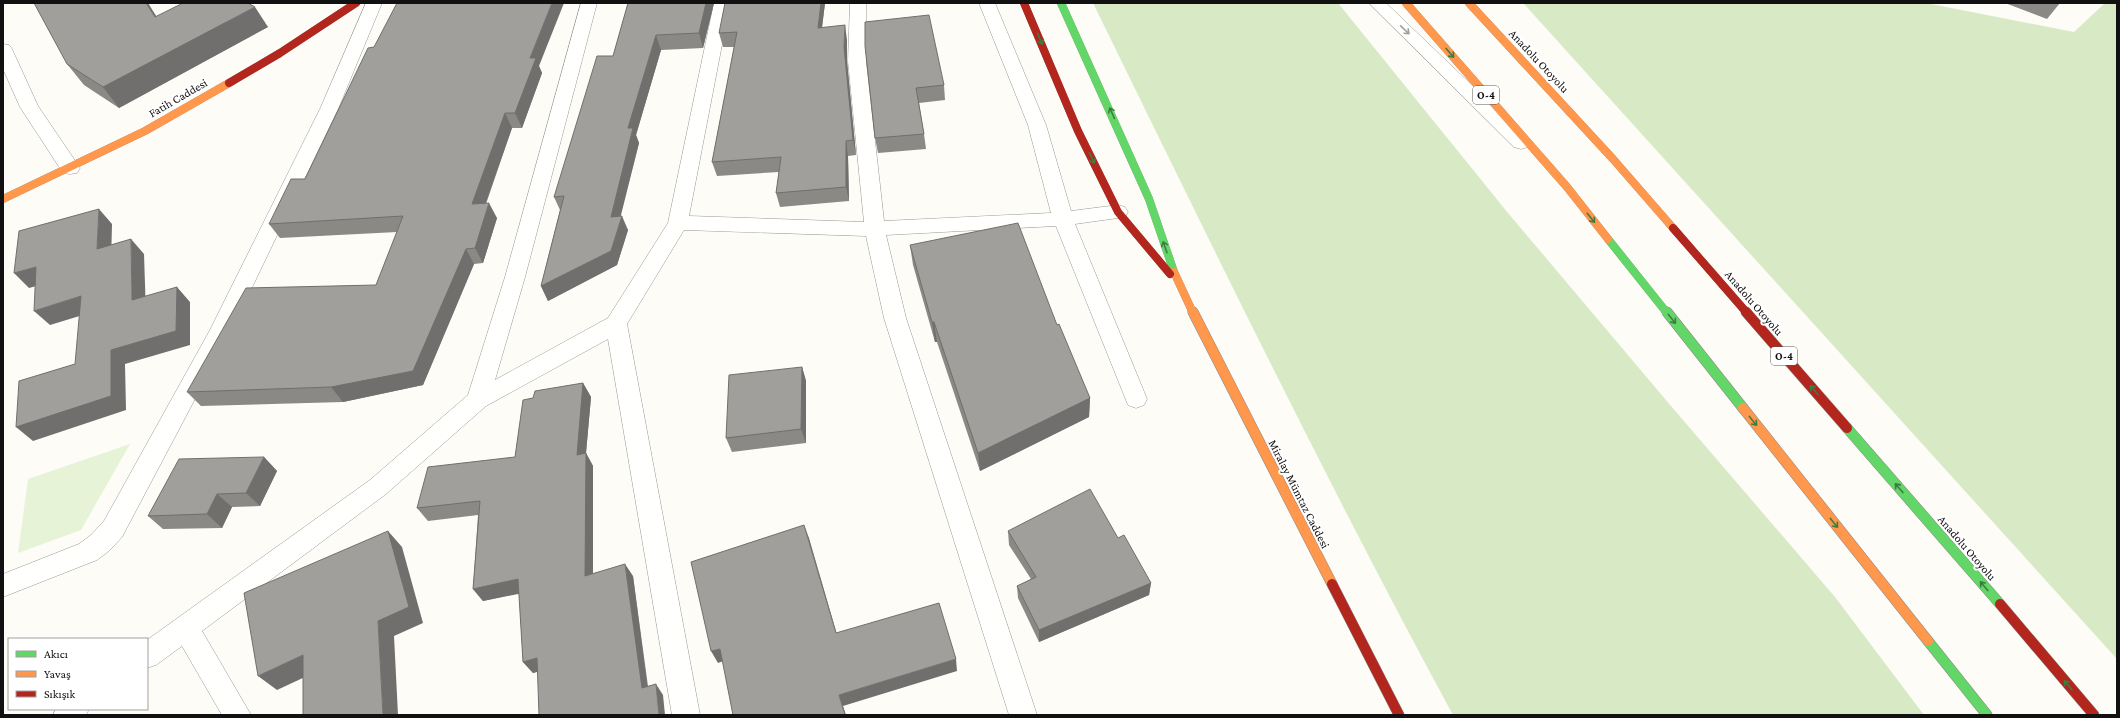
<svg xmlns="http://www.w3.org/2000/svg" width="2120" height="718" viewBox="0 0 2120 718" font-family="'Crimson Pro',serif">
	<rect width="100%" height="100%" fill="#fdfcf7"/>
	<polygon fill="#e7f3d7" points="130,444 81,530 18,553 28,479"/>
	<g fill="#d8eac5">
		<path d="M1093 3H1338L1508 213 1671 406 1835 597 1924 715H1453C1326 481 1210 242 1093 3Z"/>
		<polygon points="1523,3 1926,3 2074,32 2105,3 2117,3 2117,659"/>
	</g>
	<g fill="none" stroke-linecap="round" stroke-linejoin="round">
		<g stroke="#979795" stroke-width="1">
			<polygon id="lane" points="1369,3 1386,3 1528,139 1530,143 1528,147 1521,149 1514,147"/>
		</g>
		<g stroke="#979795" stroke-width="1">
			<g id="street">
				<polygon points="366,3 382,3 338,109 231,331 122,537 109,551 97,560 3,597 3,574 79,544 91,535 104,521 210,330 320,109"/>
				<polygon points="581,3 597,3 525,277 495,380 608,318 668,223 714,3 730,3 689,216 864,222 848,61 850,3 866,3 866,61 884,221 1051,213 1028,125 979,3 995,3 1046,125 1071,211 1118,205 1125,207 1128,212 1125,217 1075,224 1147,399 1144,405 1136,408 1128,405 1056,226 886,235 906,318 1037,715 1009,715 884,318 866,236 684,230 627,324 700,715 672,715 608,339 486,406 386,494 202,631 251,715 222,715 182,646 156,665 147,668 147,640 370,480 468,395 505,277"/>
				<polygon points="3,44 9,45 12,49 38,106 80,168 77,173 70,174 63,173 20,107 3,69"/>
				<polygon points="56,709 89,709 86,715 53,715"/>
			</g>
		</g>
		<g stroke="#8e8d8b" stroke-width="8">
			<g id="fast-far1">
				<polyline points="1061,3 1149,199 1174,272"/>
				<polyline points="1608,239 1667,313"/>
			</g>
		</g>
		<g stroke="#8e8d8b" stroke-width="11">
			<g id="fast">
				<polyline points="1667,312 1743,408"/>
				<polyline points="1847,428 2000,604"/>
				<polyline points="1928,641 1987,715"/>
			</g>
		</g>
		<g stroke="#8e8d8b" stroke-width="8">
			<g id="slow-far1">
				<polyline points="1406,3 1567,187 1608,239"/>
				<polyline points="1469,3 1613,159 1673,228"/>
				<polyline points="3,199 145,131 229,83"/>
				<polyline points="1174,272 1193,313"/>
			</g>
		</g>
		<g stroke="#8e8d8b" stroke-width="11">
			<g id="slow">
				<polyline points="1193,312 1332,584"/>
				<polyline points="1743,408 1928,641"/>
			</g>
		</g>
		<g stroke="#8e8d8b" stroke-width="8">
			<g id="jam-far1">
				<polyline points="1024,3 1078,131 1118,212 1170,274"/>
				<polyline points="229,83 280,53 356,3"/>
				<polyline points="1673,228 1747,313"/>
			</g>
		</g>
		<g stroke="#8e8d8b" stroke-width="11">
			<g id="jam">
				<polyline points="1746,312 1847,428"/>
				<polyline points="1332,584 1399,715"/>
				<polyline points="2000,604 2094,715"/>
			</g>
		</g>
		<use href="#lane" fill="#fffffe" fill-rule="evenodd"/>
		<use href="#street" fill="#fffffe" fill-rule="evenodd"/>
		<use href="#fast-far1" stroke="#63d668" stroke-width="8"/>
		<use href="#fast" stroke="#63d668" stroke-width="10"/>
		<use href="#slow-far1" stroke="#ff974d" stroke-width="8"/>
		<use href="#slow" stroke="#ff974d" stroke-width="10"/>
		<use href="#jam-far1" stroke="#b3261e" stroke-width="8"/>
		<use href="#jam" stroke="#b3261e" stroke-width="10"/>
	</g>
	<g fill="#8a8986">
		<polygon points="628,3 714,3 703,48 661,50 636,135 639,143 620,216 628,230 617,265 548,301 541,286 560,210 554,197 613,56"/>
		<polygon points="825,3 822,28 847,40 847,61 856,155 848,156 849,201 780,207 776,193 779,172 717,176 712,162 734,47 723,47 719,33"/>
		<polygon points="2005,3 2060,3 2047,19"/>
		<polygon points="156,17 268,27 119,108 84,85 67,64"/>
		<polygon points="865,46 944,85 945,100 919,103 924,134 926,149 878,153 875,138"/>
		<polygon points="374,47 539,66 542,73 522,128 512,128 486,204 497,218 483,263 474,264 423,385 343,402 201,406 187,392 376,285 397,232 280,238 269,224 305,179"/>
		<polygon points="910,245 1057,325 1090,398 1089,417 980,471 937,342 935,342 913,265"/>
		<polygon points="802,367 806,381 806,443 732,452 726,438"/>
		<polygon points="583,383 591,397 586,453 593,466 593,573 633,576 648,686 663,695 537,672 533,673 523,662 519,593 483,601 473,589 478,515 428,521 417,508 515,457 533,398"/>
		<polygon points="264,457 277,471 260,506 232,507 222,528 163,529 148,516"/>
		<polygon points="1008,531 1118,538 1151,583 1149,595 1039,642 1018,598 1017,586 1031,579 1009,545"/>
	</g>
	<g fill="#716f6d">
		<polygon points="146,3 148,3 170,38 155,17"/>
		<polygon points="552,3 564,3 539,66 542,73 522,128 515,113 530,58"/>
		<polygon points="706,3 714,3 703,48 699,33"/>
		<polygon points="821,3 825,3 820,43 818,28"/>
		<polygon points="255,7 268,27 119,108 103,87"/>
		<polygon points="845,25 847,40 847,61 856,155 853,140 844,47"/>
		<polygon points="656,35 661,50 636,135 639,143 617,231 611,217 628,128"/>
		<polygon points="505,113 512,128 480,219 472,204"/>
		<polygon points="846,141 848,156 849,201 846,187"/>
		<polygon points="489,203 497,218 483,263 475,248"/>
		<polygon points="99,209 112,224 111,264 97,249"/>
		<polygon points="622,216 628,230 617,265 548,301 541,286"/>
		<polygon points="131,239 144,254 146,315 132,300"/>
		<polygon points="466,249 474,264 423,385 343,402 331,387"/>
		<polygon points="36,267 51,282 29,288 14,273"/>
		<polygon points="177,287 190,302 190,345 125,364 126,410 33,441 16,427 111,350"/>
		<polygon points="81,296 96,311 50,325 34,311"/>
		<polygon points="932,322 934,322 937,342 935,342"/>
		<polygon points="802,367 806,381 806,443 801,429"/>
		<polygon points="583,383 591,397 586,453 593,466 593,588 585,576 577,455"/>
		<polygon points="1090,398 1089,417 980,471 978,453"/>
		<polygon points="264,457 277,471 260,506 246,493"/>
		<polygon points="217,494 232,507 222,528 207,514"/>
		<polygon points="804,525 809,538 840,645 836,633"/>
		<polygon points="388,531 402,547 423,623 394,636 398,715 383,715 378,621"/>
		<polygon points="625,564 633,576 649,699 642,688"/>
		<polygon points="518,579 528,592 483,601 473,589"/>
		<polygon points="1151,583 1149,595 1039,642 1039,630"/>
		<polygon points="720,649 726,660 718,663 711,651"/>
		<polygon points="303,655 320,670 277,690 258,676"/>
		<polygon points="537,658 546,669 533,673 523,662"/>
		<polygon points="956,659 957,671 843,706 846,715 845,715 839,695"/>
		<polygon points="656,684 663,695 665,715 659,715"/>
	</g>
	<g fill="#a19f9c" stroke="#716f6d">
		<polygon points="34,3 146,3 155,17 183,3 248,3 255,7 103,87 67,64"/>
		<polygon points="397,3 552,3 530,58 536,58 515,113 505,113 472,204 489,203 475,248 466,249 413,371 331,387 187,392 246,288 376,285 403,216 269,224 291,179 305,179 368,48 374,47"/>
		<polygon points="628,3 706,3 699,33 656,35 628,128 633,128 611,217 622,216 611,251 541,286 564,196 554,197 597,56 613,56"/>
		<polygon points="725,3 821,3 818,28 845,25 844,47 853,140 846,141 846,187 776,193 781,157 712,162 737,32 719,33"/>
		<polygon points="929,15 944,85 916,88 924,134 875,138 865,46 865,22"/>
		<polygon points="99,209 97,249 131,239 132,300 177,287 176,331 111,350 111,396 16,427 19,381 75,364 81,296 34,311 36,267 14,273 19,231"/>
		<polygon points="1018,223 1057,325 1059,324 1090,398 978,453 934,322 932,322 910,245"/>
		<polygon points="802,367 801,429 726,438 729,375"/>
		<polygon points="583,383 577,455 586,453 585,576 625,564 642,688 656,684 659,715 539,715 537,658 523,662 518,579 473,589 480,501 417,508 428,467 515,457 523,400 533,398 535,391"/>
		<polygon points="264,457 246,493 217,494 207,514 148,516 179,459"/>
		<polygon points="1090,489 1118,538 1124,535 1151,583 1039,630 1017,586 1036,577 1008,531"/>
		<polygon points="804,525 836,633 939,603 956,659 839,695 845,715 733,715 720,649 711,651 691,562"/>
		<polygon points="388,531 409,607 378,621 383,715 303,715 303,655 258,676 244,593"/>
	</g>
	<defs><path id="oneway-shaft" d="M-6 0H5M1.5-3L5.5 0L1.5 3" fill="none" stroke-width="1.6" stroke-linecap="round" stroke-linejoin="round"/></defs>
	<use stroke="#a0a09f" href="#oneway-shaft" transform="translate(1405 30) rotate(44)"/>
	<g stroke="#3e7d41">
		<use href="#oneway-shaft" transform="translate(1040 39) rotate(67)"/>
		<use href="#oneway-shaft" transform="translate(1450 53) rotate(49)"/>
		<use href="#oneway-shaft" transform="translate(1112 113) rotate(-114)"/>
		<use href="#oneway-shaft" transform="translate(1092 158) rotate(64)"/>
		<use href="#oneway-shaft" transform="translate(1591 218) rotate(51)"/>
		<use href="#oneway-shaft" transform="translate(1165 247) rotate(-109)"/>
		<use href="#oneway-shaft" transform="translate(1672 319) rotate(51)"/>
		<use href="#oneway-shaft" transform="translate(1814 390) rotate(-131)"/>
		<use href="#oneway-shaft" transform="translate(1753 421) rotate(51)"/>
		<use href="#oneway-shaft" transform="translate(1899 488) rotate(-131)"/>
		<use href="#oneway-shaft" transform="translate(1834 523) rotate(51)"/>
		<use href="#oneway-shaft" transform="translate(1984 586) rotate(-130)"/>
		<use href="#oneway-shaft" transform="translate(2068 685) rotate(-130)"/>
	</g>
	<g text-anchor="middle" stroke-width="4" stroke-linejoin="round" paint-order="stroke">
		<g fill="#fff" stroke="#585858" stroke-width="1">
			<rect x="1473" y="86" width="26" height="18" rx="3"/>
			<rect x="1771" y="347" width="26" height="18" rx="3"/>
		</g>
		<g font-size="11" font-weight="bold" fill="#111">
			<text x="1486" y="99">O-4</text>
			<text x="1784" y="360">O-4</text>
		</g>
		<g font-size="12" fill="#111" stroke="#fff">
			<text transform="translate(1539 61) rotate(47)" y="4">Anadolu Otoyolu</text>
			<text transform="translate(178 98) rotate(-30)" y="4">Fatih Caddesi</text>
			<text transform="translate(1754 303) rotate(49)" y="4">Anadolu Otoyolu</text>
			<text transform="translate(1299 494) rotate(63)" y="4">Miralay Mümtaz Caddesi</text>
			<text transform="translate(1967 548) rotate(49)" y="4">Anadolu Otoyolu</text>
		</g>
	</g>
	<rect width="2120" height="718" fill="none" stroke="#111111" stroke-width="8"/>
	<rect x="8" y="638" width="140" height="72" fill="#ffffff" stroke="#a0a0a0"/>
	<rect x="16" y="651" width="20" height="6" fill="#63d668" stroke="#a0a0a0"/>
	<text x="44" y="658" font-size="12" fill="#111111">Akıcı</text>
	<rect x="16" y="671" width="20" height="6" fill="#ff974d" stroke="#a0a0a0"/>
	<text x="44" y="678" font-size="12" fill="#111111">Yavaş</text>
	<rect x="16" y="691" width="20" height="6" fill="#b3261e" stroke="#a0a0a0"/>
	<text x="44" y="698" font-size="12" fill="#111111">Sıkışık</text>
</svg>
